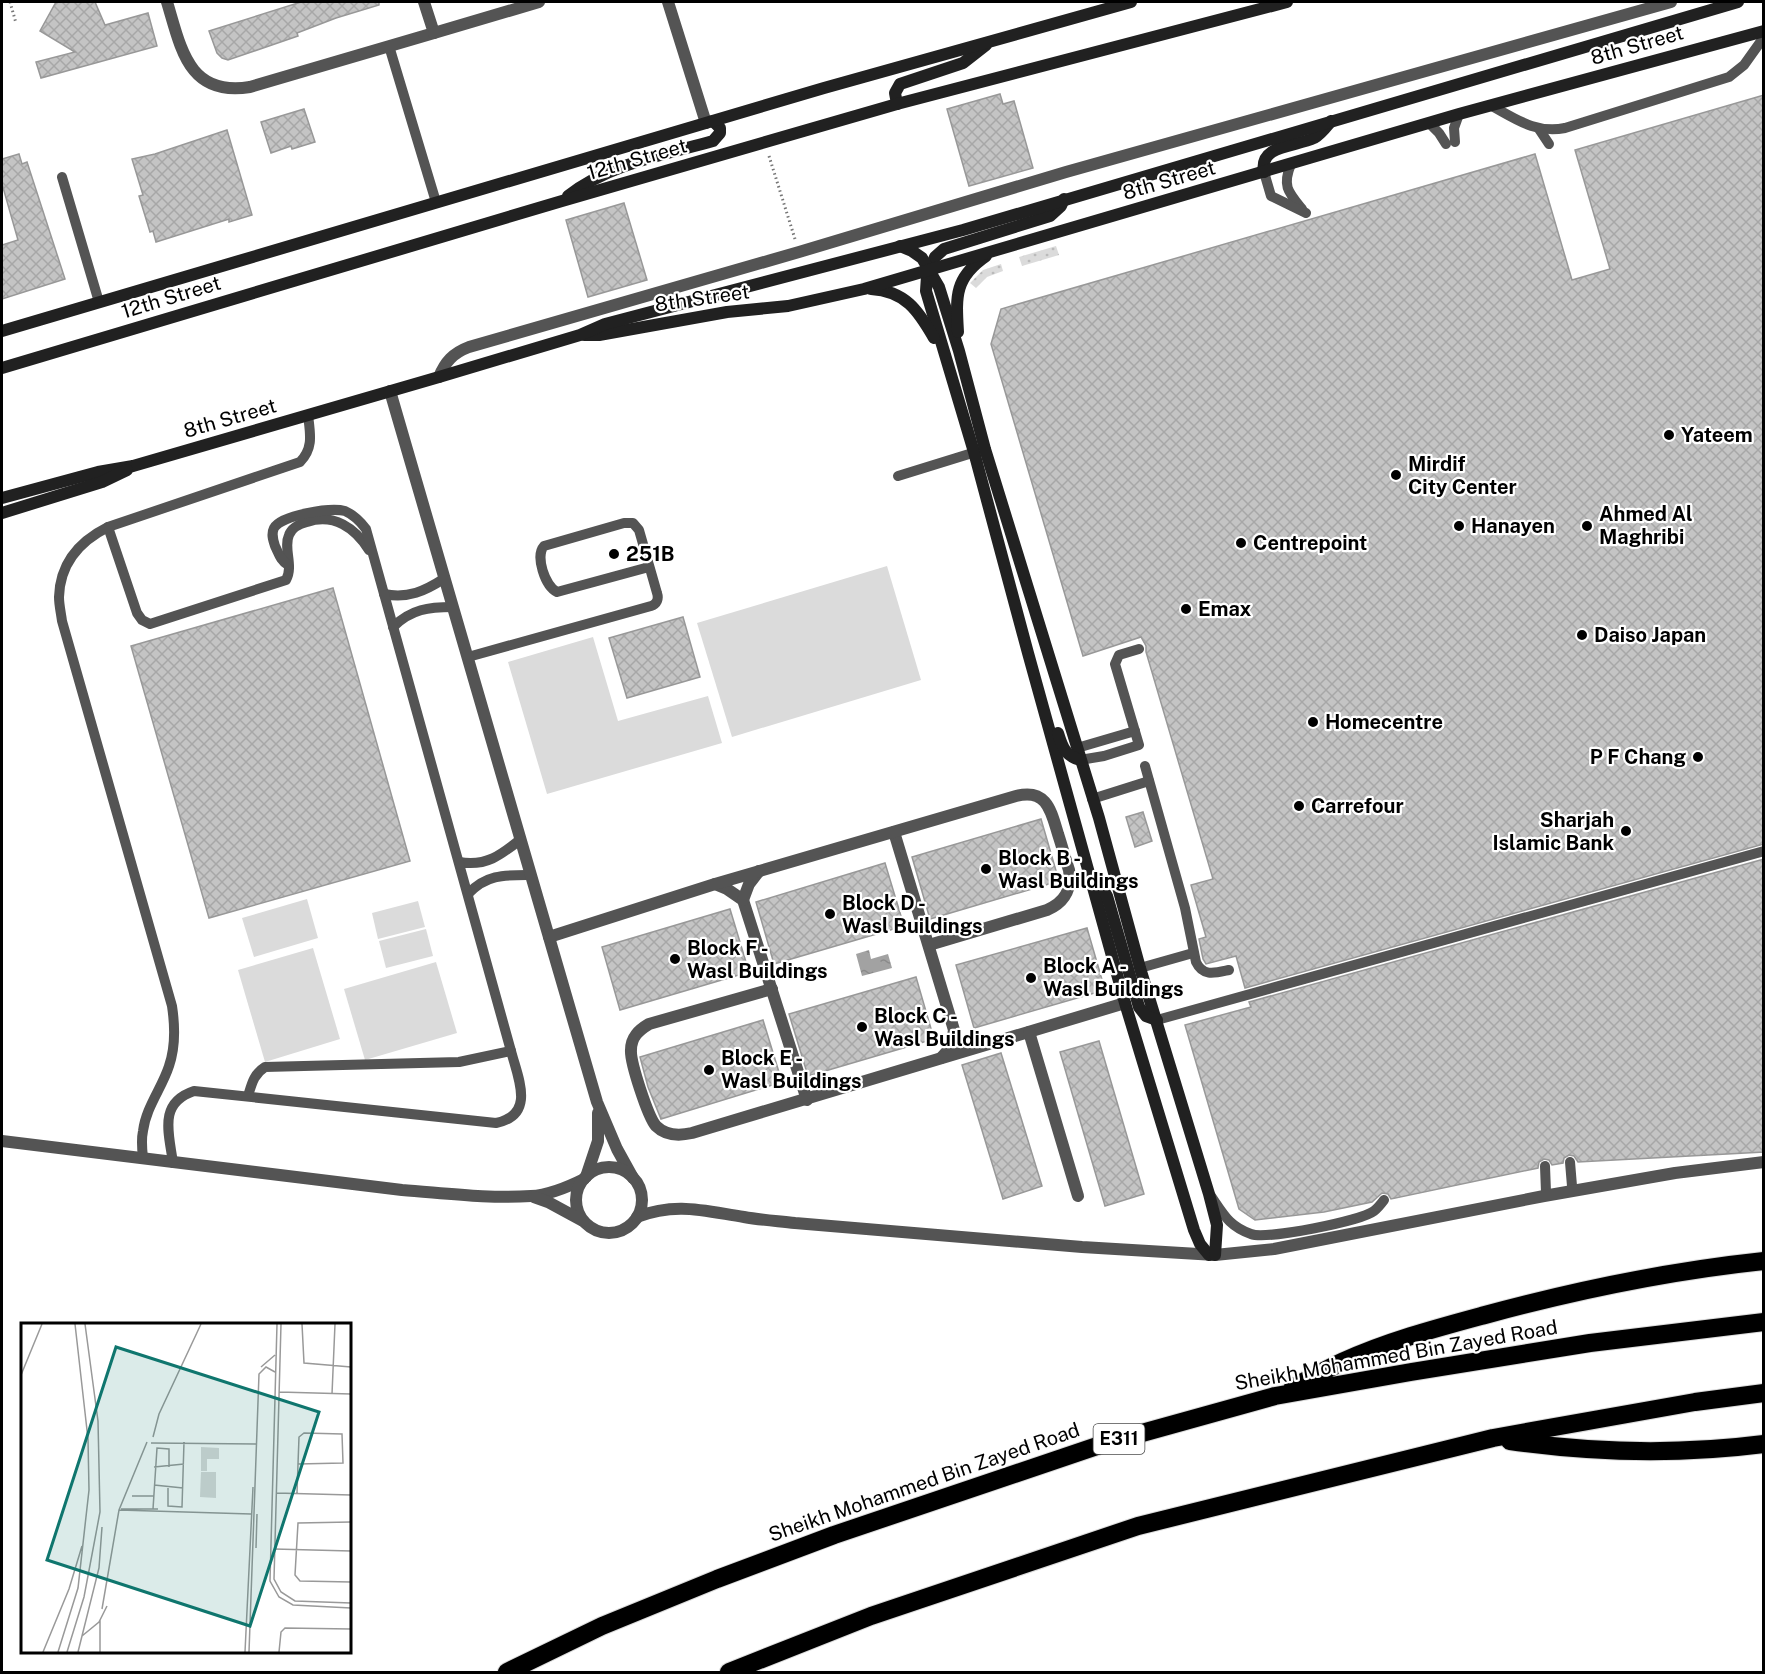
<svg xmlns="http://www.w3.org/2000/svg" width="1765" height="1674" viewBox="0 0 1765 1674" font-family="'Public Sans',sans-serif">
	<defs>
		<pattern id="grass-dots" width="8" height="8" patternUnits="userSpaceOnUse" patternTransform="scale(1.5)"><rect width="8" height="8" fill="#dbdbdb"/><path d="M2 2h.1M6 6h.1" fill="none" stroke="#bababa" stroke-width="1.8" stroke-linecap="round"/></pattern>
		<pattern id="water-ripples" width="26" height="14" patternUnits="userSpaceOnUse" patternTransform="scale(1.5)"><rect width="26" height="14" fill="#a2a2a2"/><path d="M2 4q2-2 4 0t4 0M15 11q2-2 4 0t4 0" fill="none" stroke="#8a8a8a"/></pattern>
		<pattern id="building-cross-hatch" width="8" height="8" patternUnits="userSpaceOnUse" patternTransform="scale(1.5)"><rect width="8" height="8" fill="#c4c4c4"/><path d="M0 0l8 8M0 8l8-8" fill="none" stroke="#a7a7a7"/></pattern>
	</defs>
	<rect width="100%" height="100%" fill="#fff"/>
	<g fill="url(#grass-dots)">
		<polygon points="1056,246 1059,255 1022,266 1019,257"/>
		<polygon points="1001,264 1003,271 987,277 976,288 970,283 983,270"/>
	</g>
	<g fill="#dbdbdb">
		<polygon points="887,566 921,680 732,737 697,623"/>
		<polygon points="593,637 618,721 708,696 722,743 547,794 508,662"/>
		<polygon points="307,899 318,938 254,957 242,918"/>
		<polygon points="418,901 425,927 378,939 372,913"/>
		<polygon points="426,929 433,956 386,968 379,941"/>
		<polygon points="313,948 340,1039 265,1062 238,970"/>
		<polygon points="436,962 457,1033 365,1060 344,989"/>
	</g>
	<polygon fill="url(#water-ripples)" points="869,950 871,959 888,954 892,968 862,976 856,954"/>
	<g fill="url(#building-cross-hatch)" stroke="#989898" stroke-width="1.5">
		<polygon points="56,2 95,2 105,25 148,13 157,46 41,78 36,62 75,52 40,31"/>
		<polygon points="301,2 379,2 379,5 336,18 297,33 298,36 228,60 222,58 217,53 209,31"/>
		<polygon points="1000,94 1003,104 1014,101 1033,168 969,186 947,109"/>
		<polygon points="1764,95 1764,844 1245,988 1236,956 1206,964 1203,959 1199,939 1206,937 1191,885 1213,879 1146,652 1146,646 1141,637 1083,656 991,344 1001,309 1535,154 1572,280 1610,269 1575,150"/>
		<polygon points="304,109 315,142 292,149 291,146 271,153 261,122"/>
		<polygon points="227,130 252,215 229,222 229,219 156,242 153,231 150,232 139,196 143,195 132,159 155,154"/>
		<polygon points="19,154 22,164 27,162 65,279 2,299 2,245 18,240 2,184 2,159"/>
		<polygon points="624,203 647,280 588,297 566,220"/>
		<polygon points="333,588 410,861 209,918 131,646"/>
		<polygon points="683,617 700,677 627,698 609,638"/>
		<polygon points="1143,812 1152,841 1135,847 1126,817"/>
		<polygon points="1041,819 1059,881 930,919 912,857"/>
		<polygon points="1764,859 1764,1152 1578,1162 1574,1156 1569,1155 1564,1158 1563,1163 1552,1165 1549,1160 1544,1159 1539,1162 1538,1168 1391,1199 1388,1194 1382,1193 1372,1202 1324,1212 1255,1220 1239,1209 1185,1025 1251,1007 1249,1002"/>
		<polygon points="885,863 904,926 774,964 756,902"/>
		<polygon points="730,909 749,972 620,1010 602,947"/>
		<polygon points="1087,928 1105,990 974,1028 956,965"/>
		<polygon points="916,977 934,1039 808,1076 789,1014"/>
		<polygon points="763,1020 782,1082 661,1119 648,1087 640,1057"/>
		<polygon points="1099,1041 1144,1194 1105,1206 1060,1052"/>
		<polygon points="1001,1053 1042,1186 1003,1199 962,1065"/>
	</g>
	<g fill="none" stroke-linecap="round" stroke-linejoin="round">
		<g stroke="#dbdbdb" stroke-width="20">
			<g id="highway">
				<path d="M1293 1387C1309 1379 1325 1370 1342 1362 1388 1341 1437 1328 1485 1315 1577 1290 1669 1271 1764 1261"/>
				<path d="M1510 1441C1595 1453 1678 1455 1764 1444"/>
				<polyline points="507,1672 602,1626 717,1579 834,1535 1106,1443 1275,1396 1411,1372 1590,1343 1764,1322"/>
				<polyline points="729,1672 871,1616 1138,1526 1493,1438 1695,1402 1764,1393"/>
			</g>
		</g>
		<g stroke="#767676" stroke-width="3" stroke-dasharray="1.5 3" stroke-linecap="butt">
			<polyline points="10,2 16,23"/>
			<polyline points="769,156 795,239"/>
		</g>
		<g stroke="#545454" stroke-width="10">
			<polyline points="389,46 436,202"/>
			<path d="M1492 106C1516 119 1536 134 1565 128L1729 77 1744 65 1764 37"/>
			<polyline points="1429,123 1439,133 1446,144"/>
			<polyline points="1539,129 1549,144"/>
			<polyline points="1455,142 1454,128 1459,114"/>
			<path d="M1291 164C1282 186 1288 192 1302 209"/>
			<polyline points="1264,172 1271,196 1306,213"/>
			<polyline points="62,177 99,302"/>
			<polyline points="898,476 982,450"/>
			<path d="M108 527 137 613 142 620 150 624 286 580C294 566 283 548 289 535 292 527 299 524 307 522 334 513 355 528 369 550"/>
			<path d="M384 594C408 599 425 591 445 578"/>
			<path d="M393 627C411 609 429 607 453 607"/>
			<path d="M468 657 651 606C657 604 659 599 657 593L639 530 633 523H624L544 546C535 556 545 586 557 592L649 567"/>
			<polyline points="1077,748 1135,731"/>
			<polyline points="1080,760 1104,756 1139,745 1115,664 1119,655 1139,649"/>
			<path d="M1145 766 1185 908 1196 962C1203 977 1215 973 1229 970"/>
			<polyline points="1092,799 1149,781"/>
			<path d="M459 862C486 867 501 855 521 839"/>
			<path d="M468 894C486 874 505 875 531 875"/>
			<polyline points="1140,968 1193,953"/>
			<polyline points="1157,1020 1764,851"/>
			<path d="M248 1096C252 1083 254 1074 265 1067L459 1062 511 1051"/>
			<path d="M143 1158C142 1149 141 1140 143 1131 146 1107 162 1088 169 1066 176 1046 175 1026 172 1006L62 621C61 613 59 605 59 597 60 563 80 541 108 527L300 462C314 448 310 433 308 415"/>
			<polyline points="1570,1162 1572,1186 1571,1191"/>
			<path d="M173 1163C169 1133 158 1103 194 1091L496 1123C536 1115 518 1078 511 1051L366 529C360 521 354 515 345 511 331 507 281 515 274 528 271 534 273 540 275 546 279 554 280 560 288 565"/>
			<path d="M1211 1196C1224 1215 1229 1226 1251 1234 1266 1240 1361 1221 1374 1211 1378 1208 1381 1204 1384 1200"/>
			<polyline points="1544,1196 1546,1192 1545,1166"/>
		</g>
		<g stroke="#545454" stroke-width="12">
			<path d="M167 2C181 48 188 97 250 87L434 33 424 2"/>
			<polyline points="668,2 706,123"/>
			<polyline points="434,33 539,2"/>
			<path d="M439 377C445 362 453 353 469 347L799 252 1066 172 1671 2"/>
			<polyline points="390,391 597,1102 617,1149 633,1178"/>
			<polyline points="894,832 954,1030 951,1047 941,1058"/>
			<polyline points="715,884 727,889 743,900 807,1100"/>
			<polyline points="743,900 749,884 759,871"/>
			<path d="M549 937 715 884 1016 796C1047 788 1051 811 1058 834 1062 846 1065 858 1069 870 1072 890 1065 902 1047 910L929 945"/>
			<path d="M772 989 649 1024C639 1030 631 1037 631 1050 630 1062 648 1117 656 1126 666 1136 679 1136 692 1133L1125 1003"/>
			<polyline points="1029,1032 1078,1196"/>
			<path d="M2 1141 402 1190C444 1193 489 1199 531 1196 549 1195 568 1187 584 1179"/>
			<circle cx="609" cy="1200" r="33"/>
			<polyline points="586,1177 598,1141 598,1113"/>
			<polyline points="534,1197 548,1202 583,1221"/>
			<path d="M637 1217C676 1202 704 1211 744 1217 761 1220 778 1221 795 1223L1082 1247 1215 1255 1274 1249 1544 1196 1675 1173 1764 1162"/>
		</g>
		<g stroke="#212121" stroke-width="12">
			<polyline points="897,104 895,93 900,84 963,63 986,45"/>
			<path d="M1264 172C1259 144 1296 147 1314 138 1321 134 1326 127 1331 121"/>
			<path d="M568 196C609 164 663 155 713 141L720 133V128L713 121"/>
			<polyline points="1064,199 1061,206 1050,216 944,249 935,257 927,276 926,291 974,452 1028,653 1125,1003 1194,1230 1200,1244 1209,1255"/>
			<polyline points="900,246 912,251 922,258 939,287 959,351 985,449 1099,818 1140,968 1209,1194 1217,1225 1215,1255"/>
			<path d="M871 289C905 291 918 310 934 338"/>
			<polyline points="2,331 824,88 1131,2"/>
			<path d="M958 332C956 297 954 278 986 256"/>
			<polyline points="584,335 599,335 727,312 788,306 864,289 1459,114 1764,31"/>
			<polyline points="2,368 562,201 897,104 1287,2"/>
			<polyline points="2,498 98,472 133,466 439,377 580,335 605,324 963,230 1738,2"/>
			<polyline points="2,513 102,482 127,470"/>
			<path d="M1058 733C1062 746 1065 756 1080 760"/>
			<polyline points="1095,876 1107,896 1139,1007 1146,1016 1157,1020"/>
		</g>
		<use href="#highway" stroke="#000" stroke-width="18"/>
	</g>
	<g fill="#000" stroke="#fff" stroke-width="2">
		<circle cx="1669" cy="435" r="6"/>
		<circle cx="1396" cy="475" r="6"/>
		<circle cx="1459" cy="526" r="6"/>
		<circle cx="1587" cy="526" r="6"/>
		<circle cx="1241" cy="543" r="6"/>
		<circle cx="614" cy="554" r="6"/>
		<circle cx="1186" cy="609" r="6"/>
		<circle cx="1582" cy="635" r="6"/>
		<circle cx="1313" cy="722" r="6"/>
		<circle cx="1698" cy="757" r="6"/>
		<circle cx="1299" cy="806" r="6"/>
		<circle cx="1626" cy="831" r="6"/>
		<circle cx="986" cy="869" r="6"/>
		<circle cx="830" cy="914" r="6"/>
		<circle cx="675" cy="959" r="6"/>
		<circle cx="1031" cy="978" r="6"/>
		<circle cx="862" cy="1027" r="6"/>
		<circle cx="709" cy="1070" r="6"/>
	</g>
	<g text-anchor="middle" stroke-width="4.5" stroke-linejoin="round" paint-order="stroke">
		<rect fill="#fff" stroke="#4c4c4c" stroke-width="1.5" x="1093.5" y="1424" width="51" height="30" rx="4.5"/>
		<g font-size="18" font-weight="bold" fill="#000">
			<text x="1119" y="1445">E311</text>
		</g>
		<g font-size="20" fill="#000" stroke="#fff">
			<text transform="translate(1637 45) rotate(-16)" y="7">8th Street</text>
			<text transform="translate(637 159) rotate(-16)" y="7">12th Street</text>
			<text transform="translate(1169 180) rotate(-16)" y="7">8th Street</text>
			<text transform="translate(171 297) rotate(-17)" y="7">12th Street</text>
			<text transform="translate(702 298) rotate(-8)" y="7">8th Street</text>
			<text transform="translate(230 418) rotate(-16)" y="7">8th Street</text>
			<text transform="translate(1396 1355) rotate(-10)" y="7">Sheikh Mohammed Bin Zayed Road</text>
			<text transform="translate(924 1482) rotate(-19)" y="7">Sheikh Mohammed Bin Zayed Road</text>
		</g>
		<g font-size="20" font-weight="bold" fill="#000" stroke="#fff" text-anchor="start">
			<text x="1681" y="442">Yateem</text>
			<text x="1408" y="471">Mirdif<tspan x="1408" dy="23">City Center</tspan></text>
			<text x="1599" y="521">Ahmed Al<tspan x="1599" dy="23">Maghribi</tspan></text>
			<text x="1471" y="533">Hanayen</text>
			<text x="1253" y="550">Centrepoint</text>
			<text x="626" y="561">251B</text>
			<text x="1198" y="616">Emax</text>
			<text x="1594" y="642">Daiso Japan</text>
			<text x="1325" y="729">Homecentre</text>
			<text x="1686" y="764" text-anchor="end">P F Chang</text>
			<text x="1311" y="813">Carrefour</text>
			<text x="1614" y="827" text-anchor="end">Sharjah<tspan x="1614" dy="23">Islamic Bank</tspan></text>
			<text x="998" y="865">Block B -<tspan x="998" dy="23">Wasl Buildings</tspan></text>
			<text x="842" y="910">Block D -<tspan x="842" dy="23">Wasl Buildings</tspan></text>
			<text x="687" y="955">Block F -<tspan x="687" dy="23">Wasl Buildings</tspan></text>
			<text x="1043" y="973">Block A -<tspan x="1043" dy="23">Wasl Buildings</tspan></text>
			<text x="874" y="1023">Block C -<tspan x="874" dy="23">Wasl Buildings</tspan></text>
			<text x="721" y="1065">Block E -<tspan x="721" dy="23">Wasl Buildings</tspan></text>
		</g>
	</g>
	<g transform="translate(21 1323)">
		<rect width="330" height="330" fill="#fff"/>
		<path d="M180 124 198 125V136H186V148H180ZM180 149H195V175L179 174Z" fill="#dbdbdb"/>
		<path fill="none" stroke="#999" stroke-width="1.5" d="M256 1 249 258 258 274 272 282 330 285M260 1 253 256 260 269 274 278 330 280M281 1 283 40 330 44M240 44 254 32M0 52 21 1M258 69 330 71M311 71 314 1M283 110 321 111 322 140 277 141 278 114ZM132 114 138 91 180 1M130 120 235 121M133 144 163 141M133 162 162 165M147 165V183L161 184 163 119M255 170 330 172M276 170 277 141M111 173H133M100 186H137M132 186 136 125 148 126V144M98 187 230 191M330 199 277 200 274 252 279 258 330 259M235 225 236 191M253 226 330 228M81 286 98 187 126 119M61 313 78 299 86 283M22 329 48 266 61 223M37 329 57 265 68 167 67 116 54 1M46 329 63 274 79 189 77 98 64 1M57 329 78 245 81 204M79 329V297M224 329 232 164M228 329 238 51 245 44 254 49M258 329 260 309 264 305 330 306"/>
		<path fill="#0f766e" fill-opacity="0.15" stroke="#0f766e" stroke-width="3" d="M95 24 298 89 229 303 26 237Z"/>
		<rect width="330" height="330" fill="none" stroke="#000" stroke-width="3"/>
	</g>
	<rect width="1765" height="1674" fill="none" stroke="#000000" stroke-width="6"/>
</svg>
